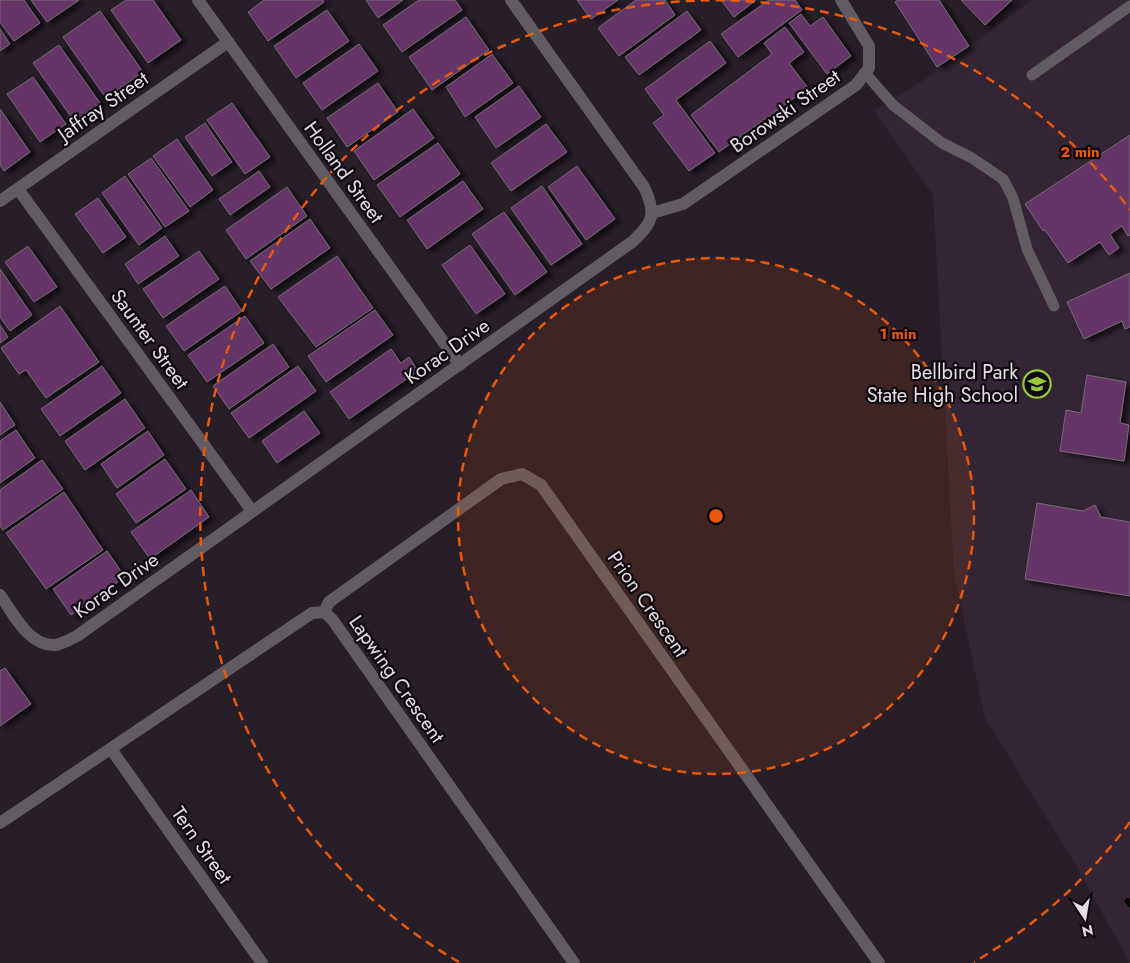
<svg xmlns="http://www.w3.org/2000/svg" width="1130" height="963" viewBox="0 0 1130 963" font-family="Jost,sans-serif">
	<defs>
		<filter id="shadow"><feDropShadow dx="5.5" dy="3" stdDeviation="2.5" flood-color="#0009"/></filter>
	</defs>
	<rect width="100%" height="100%" fill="#271e28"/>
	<polygon fill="#332534" points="1032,0 1130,0 1130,963 1075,864 985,718 954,574 933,195 874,111 921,82"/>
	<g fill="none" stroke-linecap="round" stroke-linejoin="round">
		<polyline stroke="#050a00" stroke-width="6" points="1128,901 1130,904"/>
	</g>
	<g fill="#663668" stroke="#756a75" filter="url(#shadow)">
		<polygon points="0,0 24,0 40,23 14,41 0,22"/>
		<polygon points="31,0 79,0 47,22"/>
		<polygon points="126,0 153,0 181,40 148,63 111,10"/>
		<polygon points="264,0 323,0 324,2 268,41 248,12"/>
		<polygon points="366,0 403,0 378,18"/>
		<polygon points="419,0 455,0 462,10 402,52 383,25"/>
		<polygon points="577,0 618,0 591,19"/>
		<polygon points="636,0 665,0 675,15 619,56 598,28"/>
		<polygon points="721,0 756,0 734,17"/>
		<polygon points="769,0 795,0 802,10 738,57 721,34"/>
		<polygon points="898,0 939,0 969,46 937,67 895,2"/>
		<polygon points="961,0 1012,0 985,25"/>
		<polygon points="327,10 349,41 296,78 274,46"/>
		<polygon points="100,11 143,72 106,98 63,37"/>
		<polygon points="687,11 701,30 639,75 625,57"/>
		<polygon points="801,14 810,26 823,17 851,56 827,74 789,23"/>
		<polygon points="466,17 489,50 432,90 409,57"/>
		<polygon points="785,27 804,52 789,63 808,88 719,152 691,115 772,54 764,43"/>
		<polygon points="0,29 10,44 0,51"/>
		<polygon points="710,41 726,63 676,100 715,153 689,171 653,123 664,115 645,89"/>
		<polygon points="359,44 378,71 322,110 303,83"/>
		<polygon points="59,45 100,103 74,121 33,63"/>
		<polygon points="492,54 513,83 465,117 446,87"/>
		<polygon points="33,77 66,124 40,142 7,94"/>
		<polygon points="378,83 398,112 347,147 327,118"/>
		<polygon points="519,86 541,117 496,148 475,117"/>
		<polygon points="232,103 270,157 245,174 207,120"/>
		<polygon points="0,109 30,152 4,171 0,165"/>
		<polygon points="413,109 434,138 374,180 354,151"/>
		<polygon points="205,123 232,162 212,176 185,137"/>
		<polygon points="546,124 567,152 511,191 491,163"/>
		<polygon points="1130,135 1130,235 1128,236 1122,226 1110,234 1119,248 1109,255 1100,242 1068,263 1045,230 1043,231 1025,204"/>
		<polygon points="177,139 213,190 190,207 153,156"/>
		<polygon points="438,143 460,174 400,217 377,185"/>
		<polygon points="151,158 189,211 165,227 128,174"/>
		<polygon points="577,166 615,219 586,240 548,187"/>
		<polygon points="259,171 270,187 230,215 219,199"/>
		<polygon points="125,176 162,228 139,245 102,193"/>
		<polygon points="463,181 483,209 427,249 407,220"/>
		<polygon points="542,186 582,244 551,265 511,208"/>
		<polygon points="287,187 307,216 246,259 226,230"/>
		<polygon points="98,198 126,237 103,253 75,214"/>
		<polygon points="504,212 547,272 515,295 472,234"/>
		<polygon points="310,219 330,248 271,289 250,261"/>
		<polygon points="165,236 179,256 138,284 125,264"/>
		<polygon points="470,245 505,294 476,314 442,265"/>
		<polygon points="28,246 57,287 34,302 5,262"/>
		<polygon points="199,251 219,279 163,318 143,289"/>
		<polygon points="337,256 373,308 316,347 278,297"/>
		<polygon points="0,269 32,315 10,331 0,317"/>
		<polygon points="1130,273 1130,327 1125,329 1122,321 1084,339 1067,302"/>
		<polygon points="225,286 242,311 184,351 166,326"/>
		<polygon points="60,306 99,362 46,398 26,370 19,374 1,348"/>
		<polygon points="375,310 393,335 326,382 308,356"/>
		<polygon points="245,316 264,343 207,382 188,355"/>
		<polygon points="0,325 8,337 0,343"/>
		<polygon points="273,344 289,367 229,409 213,386"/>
		<polygon points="391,349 401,363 409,357 418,371 349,419 330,392"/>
		<polygon points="102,366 121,393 60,436 41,409"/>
		<polygon points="298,366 316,391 249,438 231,413"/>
		<polygon points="1087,375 1126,382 1120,423 1129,425 1124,461 1060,451 1066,410 1081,413"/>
		<polygon points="125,399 145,428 85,470 65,441"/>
		<polygon points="0,402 15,425 0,435"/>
		<polygon points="304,411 320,433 277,463 262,441"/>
		<polygon points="16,430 35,458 0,483 0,441"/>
		<polygon points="148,431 164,455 117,488 101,464"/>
		<polygon points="165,459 186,489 136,523 116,494"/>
		<polygon points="42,460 63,489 3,530 0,526 0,490"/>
		<polygon points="191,490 209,517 150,559 131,532"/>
		<polygon points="64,492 103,550 46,589 6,533"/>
		<polygon points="1037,503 1083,511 1095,505 1101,517 1130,522 1130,596 1025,579"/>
		<polygon points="107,551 125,577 71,615 53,589"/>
		<polygon points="5,668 31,704 0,726 0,671"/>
	</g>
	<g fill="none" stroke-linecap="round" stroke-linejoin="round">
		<g stroke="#615c61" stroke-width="11">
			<polyline points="865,73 893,105 942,143 972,158 1003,179 1013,198 1027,249 1054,306"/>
			<polyline points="1032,75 1130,6"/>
		</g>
		<g stroke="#615c61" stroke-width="12">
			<polyline points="198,0 460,365"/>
			<polyline points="18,189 252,511"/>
			<polyline points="0,201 228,42"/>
			<polyline points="652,213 683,204 856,85 869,68 869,46 841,0"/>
			<path d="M0 595C14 614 28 646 55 645 62 644 71 639 77 636L632 242C653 223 657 214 644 187L511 0"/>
			<polyline points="324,612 329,602 501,479 522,474 541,485 879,963"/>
			<polyline points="111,749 262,963"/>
			<polyline points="0,823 312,613 324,612 332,619 574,963"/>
		</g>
	</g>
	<circle cx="716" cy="516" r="258" fill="#e8590c" fill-opacity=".12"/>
	<g fill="none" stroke="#e8590c" stroke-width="2.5" stroke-dasharray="9 6">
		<circle cx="716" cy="516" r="258"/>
		<path d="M1130 822A515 515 0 0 1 974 962M459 962A515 515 0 1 1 1130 210"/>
	</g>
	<defs>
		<g id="school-ring" transform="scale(1.4375)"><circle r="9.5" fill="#0e090e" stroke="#99cb35" stroke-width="1.5"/><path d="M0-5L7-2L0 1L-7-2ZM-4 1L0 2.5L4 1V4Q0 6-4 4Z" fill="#99cb35"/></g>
	</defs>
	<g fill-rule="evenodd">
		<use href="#school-ring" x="1037" y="384"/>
	</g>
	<g text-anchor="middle" stroke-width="4.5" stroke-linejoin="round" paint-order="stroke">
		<g font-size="20" fill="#e4dee4" stroke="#0e090e">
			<text transform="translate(103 106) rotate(-35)" y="7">Jaffray Street</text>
			<text transform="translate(785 111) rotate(-35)" y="7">Borowski Street</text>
			<text transform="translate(344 172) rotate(54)" y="7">Holland Street</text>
			<text transform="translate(150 339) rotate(54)" y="7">Saunter Street</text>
			<text transform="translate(447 351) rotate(-35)" y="7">Korac Drive</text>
			<text transform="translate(116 585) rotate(-35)" y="7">Korac Drive</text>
			<text transform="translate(648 604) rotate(55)" y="7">Prion Crescent</text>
			<text transform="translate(397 679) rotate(55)" y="7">Lapwing Crescent</text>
			<text transform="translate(202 845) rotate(55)" y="7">Tern Street</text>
		</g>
		<g font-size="20" fill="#e4dee4" stroke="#0e090e" text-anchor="end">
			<text x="1018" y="379">Bellbird Park<tspan x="1018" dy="23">State High School</tspan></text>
		</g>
	</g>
	<circle cx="716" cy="516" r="8" fill="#e8590c" stroke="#0e090e" stroke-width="2.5"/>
	<g font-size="15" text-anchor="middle" font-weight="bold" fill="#e8590c" stroke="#0e090e" stroke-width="4.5" stroke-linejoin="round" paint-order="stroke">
		<text x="1080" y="157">2 min</text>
		<text x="898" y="339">1 min</text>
	</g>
	<g transform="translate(1085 918) rotate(168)" stroke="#0e090e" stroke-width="4" paint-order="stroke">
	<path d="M0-4L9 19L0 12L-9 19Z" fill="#e4dee4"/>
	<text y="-8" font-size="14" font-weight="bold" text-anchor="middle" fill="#e4dee4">N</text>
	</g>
</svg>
